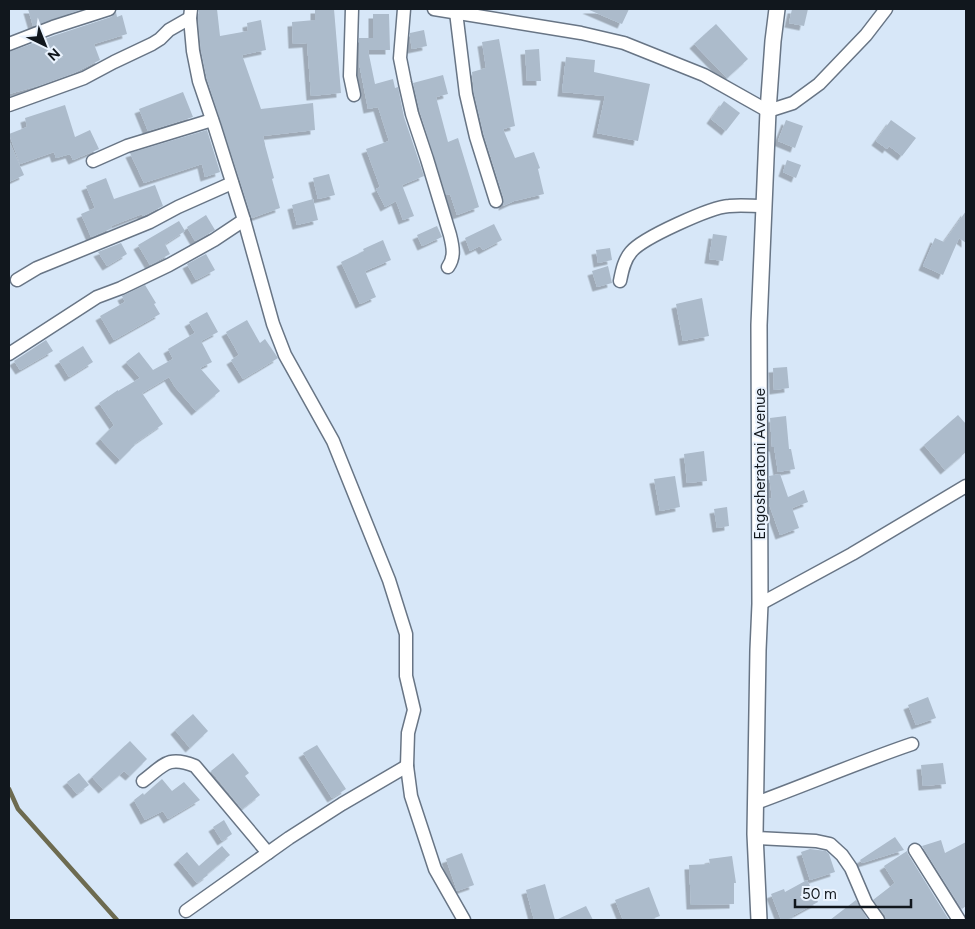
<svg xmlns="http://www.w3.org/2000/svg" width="975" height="929" viewBox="0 0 975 929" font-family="Figtree,sans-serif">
	<defs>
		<filter id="shadow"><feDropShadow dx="-4.5" dy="4.5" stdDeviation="0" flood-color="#0004"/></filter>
	</defs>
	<rect width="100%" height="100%" fill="#d7e7f8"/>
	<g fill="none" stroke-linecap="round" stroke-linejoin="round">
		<polyline stroke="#6d6b50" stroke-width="4.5" points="9,789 18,809 117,920"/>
	</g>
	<g fill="#acbbcb" filter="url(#shadow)">
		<polygon points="28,9 83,9 33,26"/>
		<polygon points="199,9 217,9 220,36 248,31 247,23 261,20 266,50 242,55 261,109 313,103 315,130 263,136 265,144 265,145 274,178 272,179 280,208 252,218 207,79 201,50 198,22"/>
		<polygon points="315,9 334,9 341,93 311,96 307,43 293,44 292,22 315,20"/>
		<polygon points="587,9 629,9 622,24"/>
		<polygon points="792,9 808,9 804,26 789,23"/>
		<polygon points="116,12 117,17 122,15 127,34 94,44 100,60 74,73 41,85 9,94 9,52 56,35 111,17"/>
		<polygon points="373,14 389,14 390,50 368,50 375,84 393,79 395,88 398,87 404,117 424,176 402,185 414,216 403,220 396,201 385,207 376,189 380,187 366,149 389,141 378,107 368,109 359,63 359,38 373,38"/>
		<polygon points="716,24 748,59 727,78 694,44"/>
		<polygon points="424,30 427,46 412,49 410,38 410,33"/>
		<polygon points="499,39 515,126 503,129 515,158 534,152 540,168 538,169 544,194 514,201 503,206 504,199 484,135 474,93 472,72 486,68 482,42"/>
		<polygon points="539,49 541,81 527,81 525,50"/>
		<polygon points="566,57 595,60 594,72 650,84 638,141 597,133 605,96 562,92"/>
		<polygon points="443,75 448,94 436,97 448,142 458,138 479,207 457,215 450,194 446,195 420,112 413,83"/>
		<polygon points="183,92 193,117 148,131 139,109"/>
		<polygon points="724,101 740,113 726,131 711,119"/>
		<polygon points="65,105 75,137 90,130 99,149 73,160 70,154 56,158 54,152 20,164 9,134 27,127 25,118"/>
		<polygon points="786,120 803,126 795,148 778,141"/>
		<polygon points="891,120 916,138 902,156 889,146 887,149 876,141"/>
		<polygon points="207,130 220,172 205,177 202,164 144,183 130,153"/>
		<polygon points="9,141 24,175 9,182"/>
		<polygon points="787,160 801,165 796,178 783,172"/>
		<polygon points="329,174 335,195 318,199 313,178"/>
		<polygon points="106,178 114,199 155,185 163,206 143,216 142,214 111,226 112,228 91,237 81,214 95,208 86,186"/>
		<polygon points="313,199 318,220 297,225 292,205"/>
		<polygon points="966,211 966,243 959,238 943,275 923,266 935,238 944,242"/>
		<polygon points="206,215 215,230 195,241 187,227"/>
		<polygon points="179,221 185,231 165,244 170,254 150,265 138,245"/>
		<polygon points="494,224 502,240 483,250 480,246 470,251 465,238"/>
		<polygon points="437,226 442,237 422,246 417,235"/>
		<polygon points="713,234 727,236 723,261 709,259"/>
		<polygon points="383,240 391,260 365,271 376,297 360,304 341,262 364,251 363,249"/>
		<polygon points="121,243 127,254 107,266 98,252"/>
		<polygon points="610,248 612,260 598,263 596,250"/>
		<polygon points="206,254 215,270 196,280 187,264"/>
		<polygon points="608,266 612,283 597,287 592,271"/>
		<polygon points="145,285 156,303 154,304 160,314 114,340 100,316 125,302 122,296"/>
		<polygon points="702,298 709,336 683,341 676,304"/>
		<polygon points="207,312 218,332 201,341 212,362 200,368 220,391 196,411 175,387 169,377 142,393 163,424 134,444 135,445 120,460 100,439 114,425 99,403 118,390 118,391 140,378 126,362 139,352 153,370 173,359 168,349 195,333 189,322"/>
		<polygon points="247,320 260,343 265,339 278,358 243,379 231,360 239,355 226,332"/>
		<polygon points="46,340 53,351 20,370 14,361"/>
		<polygon points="83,346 93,362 69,377 59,361"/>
		<polygon points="787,367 789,388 774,390 773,368"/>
		<polygon points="958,415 966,424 966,452 945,470 924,445"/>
		<polygon points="786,416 789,449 791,449 795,469 778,472 774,447 772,447 770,418"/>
		<polygon points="704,451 707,481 687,483 684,454"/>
		<polygon points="780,474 788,497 804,490 808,502 792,508 799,528 780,535 769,504 769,499 772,498 769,476"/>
		<polygon points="675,476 680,507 660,511 654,479"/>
		<polygon points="727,507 729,526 717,528 714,509"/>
		<polygon points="928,697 936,718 916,725 908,705"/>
		<polygon points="193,714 208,731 190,748 175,730"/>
		<polygon points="130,741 147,759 130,776 124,771 103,789 92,777"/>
		<polygon points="317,745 346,789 332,798 303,753"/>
		<polygon points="233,753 249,773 245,776 260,795 242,809 211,771"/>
		<polygon points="943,763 946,784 923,786 921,765"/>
		<polygon points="79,773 89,785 77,794 67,782"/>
		<polygon points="162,779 172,791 184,782 200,800 168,819 163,811 145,820 134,800 143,793 144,795"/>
		<polygon points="224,820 232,834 222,841 213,827"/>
		<polygon points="895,837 904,850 862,863 860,860"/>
		<polygon points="941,840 945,853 966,842 966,906 962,909 922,846"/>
		<polygon points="222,846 230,855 207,874 208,875 197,883 178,860 187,852 199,866"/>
		<polygon points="810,849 826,851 829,854 835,872 810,880 801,852"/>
		<polygon points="907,851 908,854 949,920 886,920 885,915 873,900 895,883 884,866"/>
		<polygon points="462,853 474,885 457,891 446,859"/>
		<polygon points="732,856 736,883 734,883 734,904 691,905 689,865 710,864 709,859"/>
		<polygon points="807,880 818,902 794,915 794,917 785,920 781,920 771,894 784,889 785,892"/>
		<polygon points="545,884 555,920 534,920 526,890"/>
		<polygon points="649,887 660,916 649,920 623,920 615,900"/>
		<polygon points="856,900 868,920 830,920"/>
		<polygon points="586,906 593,920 556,920"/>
	</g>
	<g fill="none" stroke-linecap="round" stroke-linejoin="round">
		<g stroke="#687585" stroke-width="15">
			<g id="minor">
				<polyline points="191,9 190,18 193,51 199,81 215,128 244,220 273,324 285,355 333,441 389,580 406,634 406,676 414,710 408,733 407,766 411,796 435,869 464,920"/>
				<polyline points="352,9 350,76 354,95"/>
				<path d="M404 9 400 58 405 83 412 114 427 159 450 235C453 247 455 257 448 267"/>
				<polyline points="434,9 581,33 624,43 704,75 768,111 793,103 819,84 866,35 886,9"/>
				<polyline points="456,12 466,94 476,137 496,201"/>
				<polyline points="9,44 53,27 109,9"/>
				<polyline points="9,105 84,78 114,62 152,44 160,39 169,30 190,18"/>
				<polyline points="93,161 127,146 212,120"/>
				<polyline points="17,280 37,268 150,222 178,207 232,183"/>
				<path d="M620 281C622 271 624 260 631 252 642 238 711 207 729 206 740 205 752 206 764 206"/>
				<polyline points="9,354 97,297 121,288 169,265 214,240 244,220"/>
				<polyline points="760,604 852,554 966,486"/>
				<path d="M143 781C164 765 168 755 195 766L268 853"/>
				<path d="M756 803C808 784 859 762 912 744"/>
				<polyline points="755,838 816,841 830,844 842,855 851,868 866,903 878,920"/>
				<polyline points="915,850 959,920"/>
				<polyline points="186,911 289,838 342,804 407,766"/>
			</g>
		</g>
		<g stroke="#687585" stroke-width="18">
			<polyline id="tertiary" points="759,920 755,834 758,650 760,604 759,325 768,111 773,41 777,9"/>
		</g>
		<use href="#minor" stroke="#fff" stroke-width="12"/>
		<use href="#tertiary" stroke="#fff" stroke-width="15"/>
	</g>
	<g text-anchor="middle" stroke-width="4" stroke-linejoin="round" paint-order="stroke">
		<g font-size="15" fill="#11171d" stroke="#eaf3fe">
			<text transform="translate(760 464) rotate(-90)" y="5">Engosheratoni Avenue</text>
		</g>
	</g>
	<rect width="975" height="929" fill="none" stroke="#11171d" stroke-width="20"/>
	<g transform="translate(45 45) rotate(137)" stroke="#eaf3fe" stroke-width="4" paint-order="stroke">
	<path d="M0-4L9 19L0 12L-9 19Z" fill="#11171d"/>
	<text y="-8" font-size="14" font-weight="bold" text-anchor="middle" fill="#11171d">N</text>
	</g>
	<path d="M795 899v8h116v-8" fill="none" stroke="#11171d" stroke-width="2.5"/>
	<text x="802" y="899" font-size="15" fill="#11171d" stroke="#eaf3fe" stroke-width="4" paint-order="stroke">50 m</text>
</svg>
